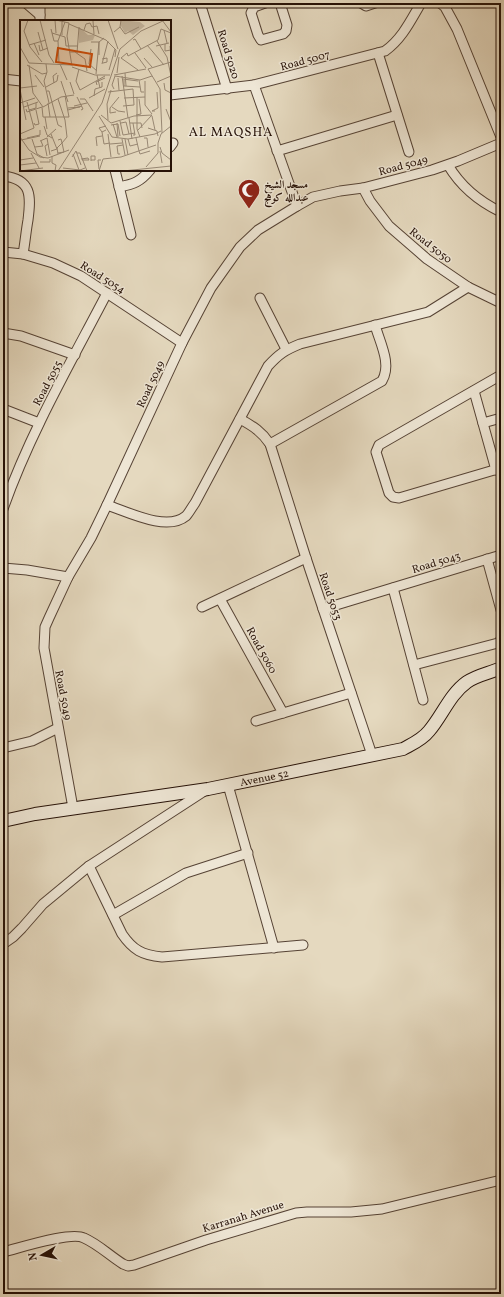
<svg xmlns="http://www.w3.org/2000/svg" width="504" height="1297" viewBox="0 0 504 1297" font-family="Vollkorn,Amiri,serif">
	<rect width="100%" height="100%" fill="#e5d9bf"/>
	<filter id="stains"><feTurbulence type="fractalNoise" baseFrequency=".005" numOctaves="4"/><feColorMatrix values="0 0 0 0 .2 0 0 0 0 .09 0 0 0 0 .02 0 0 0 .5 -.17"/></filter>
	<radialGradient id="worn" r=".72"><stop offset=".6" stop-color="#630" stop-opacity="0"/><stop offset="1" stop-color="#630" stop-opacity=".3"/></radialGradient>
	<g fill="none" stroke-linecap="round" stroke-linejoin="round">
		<g stroke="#564335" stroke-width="11">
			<g id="street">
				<polyline points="26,3 40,15"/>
				<polyline points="200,3 227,89"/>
				<polyline points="265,3 254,7 251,13 258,35 261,40 283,34 286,31 287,25 280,3"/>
				<polyline points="361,3 366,6 375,3"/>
				<polyline points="440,3 445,7 457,29 501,137"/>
				<polyline points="40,20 40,3"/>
				<polyline points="378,53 409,152"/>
				<polyline points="3,79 21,81"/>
				<polyline points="254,85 297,206"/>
				<path d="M170 95 254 85 385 51C402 39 411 20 421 3"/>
				<polyline points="170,147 173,143"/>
				<polyline points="277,151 397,115"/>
				<path d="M448 165C461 187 478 201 501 212"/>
				<polyline points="115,170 131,235"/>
				<path d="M3 176C32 179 31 196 28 220 26 231 25 243 23 254"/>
				<path d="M119 187C134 184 140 182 150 170"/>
				<polyline points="363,188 370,201 389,226 427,259 468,287 501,303"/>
				<polyline points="3,252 23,254 53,263 81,276 182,343"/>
				<polyline points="260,298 286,349"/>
				<polyline points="3,333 21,336 75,355"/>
				<polyline points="501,375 379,445 376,452 389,493 393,497 399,498 501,468"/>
				<polyline points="474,391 496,470"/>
				<polyline points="3,409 39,423"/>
				<path d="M240 419C253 426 262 432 270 444L306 558 372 755"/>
				<polyline points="483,423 501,418"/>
				<path d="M270 444 382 381C392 364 380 343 375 325"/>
				<path d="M107 505C128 512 167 532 186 516 189 513 192 507 195 503L268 366C279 354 285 350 300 344L428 312 468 287"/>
				<path d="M3 509C30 433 70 364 107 293"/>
				<polyline points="487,559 501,610"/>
				<polyline points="3,568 27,570 68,577"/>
				<polyline points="393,588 423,700"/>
				<polyline points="220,599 283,713"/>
				<polyline points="202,607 306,558"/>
				<polyline points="323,609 501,555"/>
				<polyline points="414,665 498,643 501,640"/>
				<polyline points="256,721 351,693"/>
				<polyline points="3,748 32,741 58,728"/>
				<polyline points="228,785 274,948"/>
				<polyline points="73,808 44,648 45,627 49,618 68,577 91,538 107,505 182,343 211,288 240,247 258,230 297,206 313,197 340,191 363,188 432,170 458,161 501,143"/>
				<path d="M89 866 122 934C133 950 142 955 162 957L303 945"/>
				<polyline points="113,915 186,873 248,853"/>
				<polyline points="3,944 13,937 22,928 43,904 89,866 206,790"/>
				<path d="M3 1252C20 1248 71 1231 84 1238 98 1244 110 1256 123 1264L128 1266 134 1265 206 1240 296 1213 307 1212H351L382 1209 501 1180"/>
			</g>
		</g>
		<g stroke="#261107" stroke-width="14">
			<g id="secondary">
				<path id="s1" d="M3 821 35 814 208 789 403 749C412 744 422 740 429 731 442 716 450 694 467 682 477 675 490 673 501 668"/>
			</g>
		</g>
		<use href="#street" stroke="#eee6d5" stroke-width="9"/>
		<use href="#secondary" stroke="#eee6d5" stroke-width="12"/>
	</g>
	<defs>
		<g id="mosque-pin" transform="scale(1.15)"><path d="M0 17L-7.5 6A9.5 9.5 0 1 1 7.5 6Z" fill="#8f2418" stroke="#eee6d5"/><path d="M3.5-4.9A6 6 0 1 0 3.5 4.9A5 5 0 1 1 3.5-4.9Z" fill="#fff"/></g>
	</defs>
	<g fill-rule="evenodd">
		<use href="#mosque-pin" x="249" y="190"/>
	</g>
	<g text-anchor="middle" stroke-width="3" stroke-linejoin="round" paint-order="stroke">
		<g font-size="11" fill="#261107" stroke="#eee6d5">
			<text transform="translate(229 54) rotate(73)" y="4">Road 5020</text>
			<text transform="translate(305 60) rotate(-15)" y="4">Road 5007</text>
			<text transform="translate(403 165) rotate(-15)" y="4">Road 5049</text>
			<text transform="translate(431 245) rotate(38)" y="4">Road 5050</text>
			<text transform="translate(103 277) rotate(32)" y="4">Road 5054</text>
			<text transform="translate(47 383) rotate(-62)" y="4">Road 5055</text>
			<text transform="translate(150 384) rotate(-65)" y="4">Road 5049</text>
			<text transform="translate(436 562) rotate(-17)" y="4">Road 5043</text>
			<text transform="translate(331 596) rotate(71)" y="4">Road 5053</text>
			<text transform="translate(262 650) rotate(61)" y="4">Road 5060</text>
			<text transform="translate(64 695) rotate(79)" y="4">Road 5049</text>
			<text dy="4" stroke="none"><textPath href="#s1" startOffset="265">Avenue 52</textPath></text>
			<text transform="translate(243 1216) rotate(-17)" y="4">Karranah Avenue</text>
		</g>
		<g font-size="11" font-weight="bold" fill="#261107" stroke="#eee6d5" text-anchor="start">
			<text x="264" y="188">مسجد الشيخ<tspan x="264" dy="13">عبدالله كوهج</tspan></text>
		</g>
		<g font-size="13" letter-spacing="1" fill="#261107" stroke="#eee6d5">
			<text x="231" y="136">AL MAQSHA</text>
		</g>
	</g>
	<g transform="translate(20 20)">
		<rect width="151" height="151" fill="#e5d9bf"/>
		<path d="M101 0 120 2 125 6 113 15 108 11 105 13 101 6Z" fill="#c5b7a0"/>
		<path d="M59 7 68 15H75L73 20 59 23Z" fill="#c5b7a0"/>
		<path fill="none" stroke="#998975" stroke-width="1" d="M8 0 4 11 10 27 22 42M20 0 29 35 34 43M35 0 36 13M36 0 49 3M88 0 98 29M109 0H122M142 0 151 12M73 1 74 14M42 2V15M49 3 47 16 52 46M49 4 86 20 96 30 95 37M100 7 105 14 119 7M31 9 34 21H38M64 10 66 4 70 3 72 7 77 6 79 14M144 10 147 23M18 12 23 30M94 12 100 7 101 0M32 13 45 17 46 26H57M113 20 115 19 121 29M137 21 147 37M71 22H79L84 18M79 22V35M14 23 19 35M145 24V31L151 30M9 25 26 20M19 25 20 31 28 28M127 25 144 45M136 26 149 23M150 26 151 38M0 27 9 43M71 29 69 44 77 51M50 32H55L65 39 67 51M57 33 59 7M115 33 126 48M147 37 151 56M101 38 107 33 108 36 138 20 141 9 151 13M101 38 118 50M124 38 132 47M82 39 87 38V42L83 43M9 43 51 45M39 43 38 21 45 2M26 44 27 52 24 61 29 83M40 44 47 60M82 44 88 21M7 45 22 54 27 53M9 45 13 73 23 87M52 47 75 55H90M59 49 56 61 60 70M89 50 95 29M97 53 99 37M105 53 106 66M76 54 79 22M15 55 24 67M77 55 80 68M94 55 126 49M102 56 108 98M98 58 99 70M103 59 118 61M104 60V66L120 67M119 60 121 72H124M41 61 48 82M125 61V85L132 94M50 62 54 74M137 62 151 56M34 63 33 56 37 53M144 63 145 70 151 73M77 65 76 62 85 58M26 67 37 61 38 55M0 68 17 66M0 69 6 100M94 69 92 65 95 56 120 60 132 56M60 70 85 56M27 71H29L38 105 42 107M88 72 113 69 114 85 103 86M74 76 75 69 82 67V62M57 77 63 89 61 90M117 77V109L120 117M69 78 85 69M104 78 125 77M60 79H65L73 91M0 83 15 78M28 83 30 97M54 86 67 83M4 87 18 82M22 87 23 97H49L45 76M23 87 41 77 54 75M92 87 98 91 105 92M48 88 60 87M6 89 7 92 22 87M146 89 151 102M9 90 16 88V83M48 90 62 86M135 91H132L138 88 137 72M96 92 90 93V88L99 77M81 95 91 103 114 96 132 95M116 95 121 94 119 79M79 96 92 117 108 119 135 114 141 111M132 96 135 110M25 97 27 109M109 98 112 119M88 100 87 84 91 70M100 101 103 115 115 113M14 103 15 105 19 104 16 90M97 103 98 117M101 103 106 102 109 114M110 103H121L122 108M93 104 97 117M91 105 98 104 100 116M24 106 27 115 32 118M128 108 137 111 138 116M86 110 82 112 84 124 90 123M118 110 132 95M82 112 79 108 86 106M142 113 140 69 128 49 151 42M0 114 14 108 7 82M31 114 37 129 31 131M88 114 91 137M113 115H115L113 103M0 117 9 130 20 137 28 138 49 130M27 117 36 109M7 118 20 115V110M116 118 119 131M124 118H127L128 127M12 119 17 134 24 138M102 119 105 135M105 119 108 135M108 119 110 126 118 124M1 120 20 116M20 121 27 118 30 135M138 123 141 114 151 106M90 124 102 123M77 126 76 117 82 116M15 127 23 126 21 121M140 127 142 133 151 140M119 131 120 134 130 131M140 131 142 143M11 133 19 148M38 133 44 132 42 123 47 117 45 100 38 79M57 133H60L67 151M38 134 37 128 42 123 41 119 38 120M53 134 59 150M100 134H98L97 126 103 125M27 136 25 126 28 124M32 136V143L36 145 35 151M52 137 56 131 61 145M61 139 68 138 69 140H62M0 140 13 138M71 140H75V136H71V141M20 142H30V139M0 145 16 143M126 147 138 133V123M43 148 60 150 65 148M79 149 78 140H81M0 151 23 148M38 151 82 83 100 29 121 11 145 0M79 151 83 139 101 137 136 125M103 151 151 146"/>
		<path fill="#cb4e0b" fill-opacity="0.15" stroke="#cb4e0b" stroke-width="2" d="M38 28 72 34 70 47 36 42Z"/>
		<rect width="151" height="151" fill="none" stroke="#261107" stroke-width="2"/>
	</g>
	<rect width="504" height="1297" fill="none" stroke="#e5d9bf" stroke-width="16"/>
	<rect x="4" y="4" width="496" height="1289" fill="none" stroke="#261107" stroke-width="2"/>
	<rect x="8" y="8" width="488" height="1281" fill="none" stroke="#261107"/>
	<g transform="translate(42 1255) rotate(261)" stroke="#eee6d5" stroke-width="3" paint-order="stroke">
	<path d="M0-3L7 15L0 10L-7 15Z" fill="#261107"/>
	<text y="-6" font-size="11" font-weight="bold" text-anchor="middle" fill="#261107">N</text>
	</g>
	<rect width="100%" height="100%" filter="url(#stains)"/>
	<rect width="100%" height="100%" fill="url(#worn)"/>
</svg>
